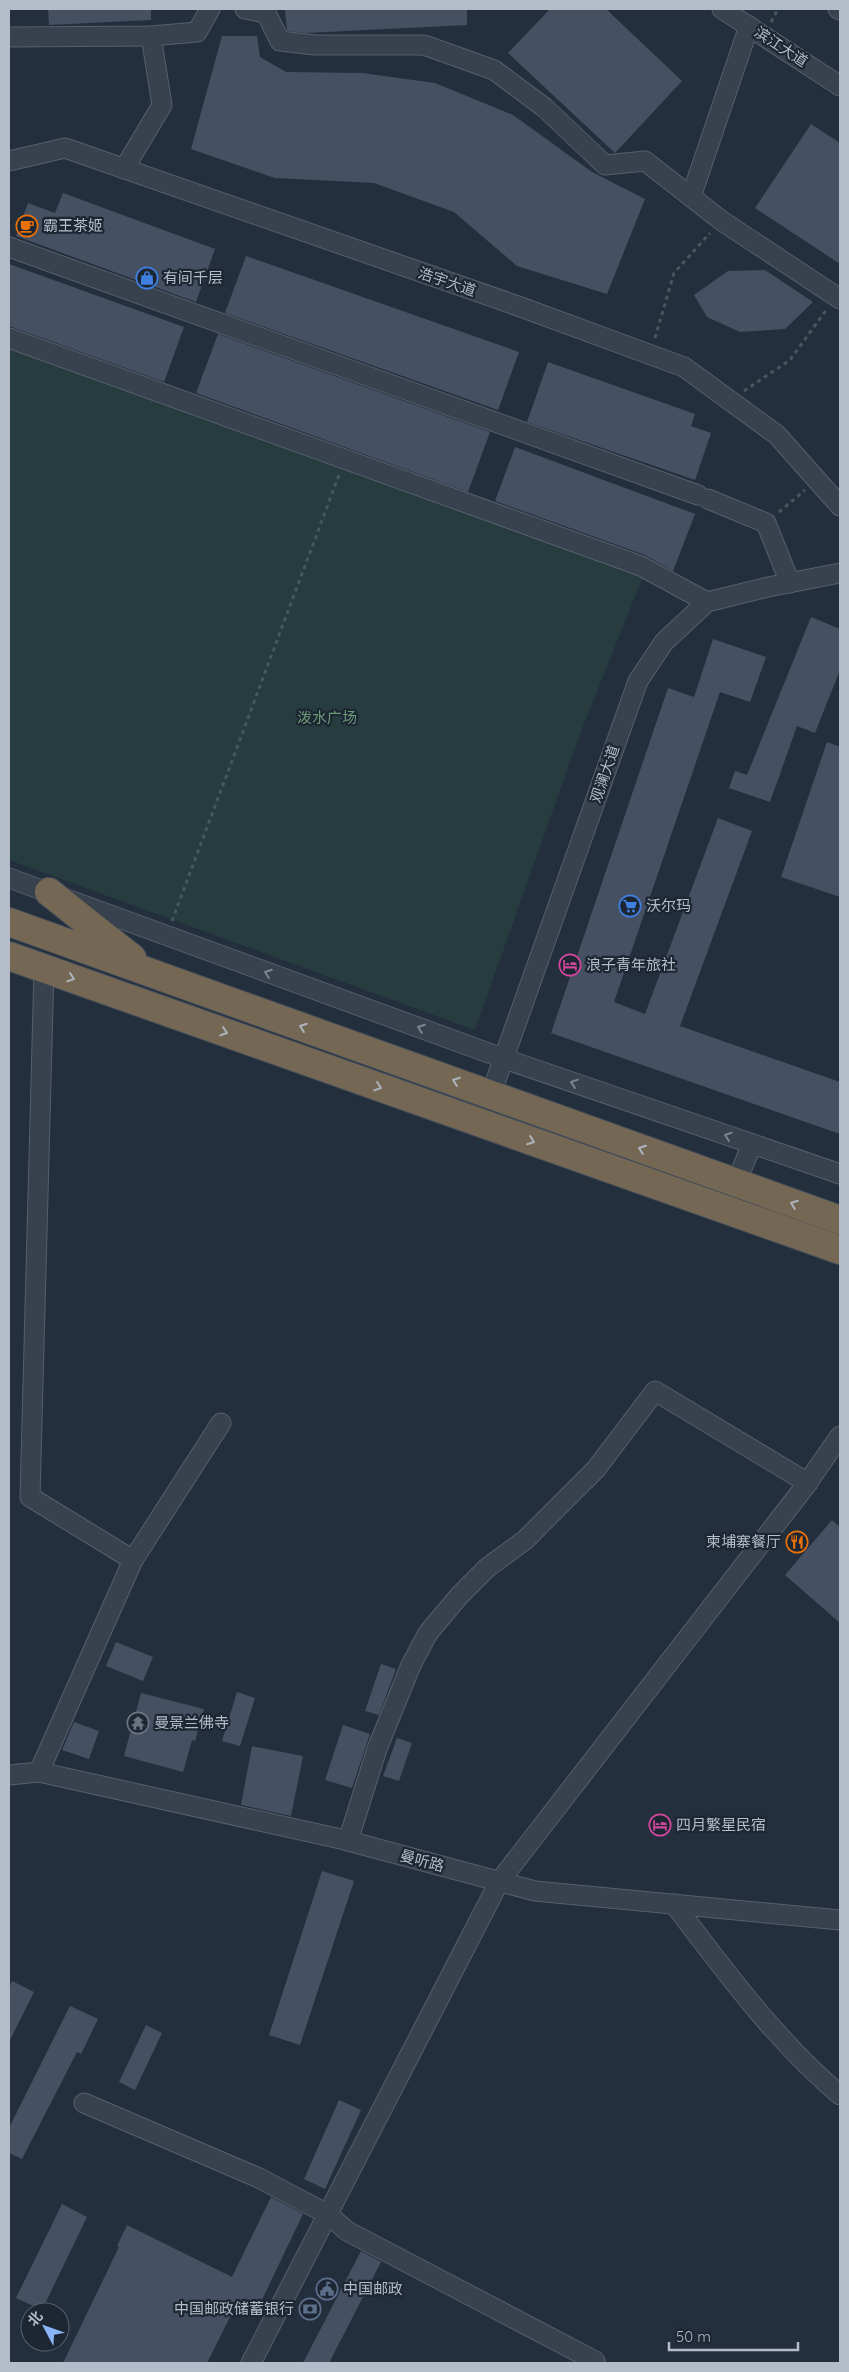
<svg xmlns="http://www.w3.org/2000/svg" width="849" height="2372" viewBox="0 0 849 2372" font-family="Quicksand,'Noto Sans SC',sans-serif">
	<rect width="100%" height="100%" fill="#242f3e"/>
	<polygon fill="#263c3f" points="9,347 644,574 580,734 475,1030 9,860"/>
	<g fill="#455162">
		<polygon points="48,9 151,9 151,20 49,25"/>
		<polygon points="285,9 467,9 467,25 306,33 287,31"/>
		<polygon points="550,9 606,9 682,81 615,153 508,53"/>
		<polygon points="222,36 257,36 260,57 286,72 362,73 435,83 513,115 592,172 645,199 607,294 517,266 454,212 374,183 275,178 191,149"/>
		<polygon points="811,124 840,143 840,264 755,208"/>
		<polygon points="63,193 215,249 196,302 16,236 28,203 55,213"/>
		<polygon points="246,256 519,352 498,410 225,313"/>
		<polygon points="9,264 184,327 164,382 9,326"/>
		<polygon points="765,270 813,302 785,329 740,332 707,317 694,295 728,271"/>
		<polygon points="218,334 490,432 468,492 196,393"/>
		<polygon points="548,362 695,414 691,426 711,433 695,480 527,422"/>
		<polygon points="515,447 695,514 673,571 645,555 495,501"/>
		<polygon points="811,617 840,629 840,670 815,733 797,726 770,802 729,788 735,771 747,775"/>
		<polygon points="713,639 766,657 750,702 720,692 614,1002 645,1014 718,818 752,831 680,1026 840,1082 840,1134 551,1033 668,688 694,697"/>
		<polygon points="827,742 840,747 840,897 781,877"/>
		<polygon points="832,1520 840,1527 840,1623 785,1575"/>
		<polygon points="116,1642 153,1657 143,1681 106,1666"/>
		<polygon points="381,1664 396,1669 379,1715 365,1711"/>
		<polygon points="237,1692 255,1698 240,1746 222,1741"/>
		<polygon points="141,1693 204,1709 195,1741 192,1740 183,1772 124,1756"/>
		<polygon points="74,1722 99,1731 89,1759 62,1750"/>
		<polygon points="343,1725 370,1734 352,1788 325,1780"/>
		<polygon points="397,1738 412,1743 399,1781 383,1776"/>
		<polygon points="252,1746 303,1756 291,1816 241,1805"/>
		<polygon points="322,1871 354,1881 300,2045 269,2035"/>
		<polygon points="12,1981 34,1992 9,2042 9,1989"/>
		<polygon points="70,2006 98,2019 81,2054 77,2052 22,2159 9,2153 9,2128"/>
		<polygon points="146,2025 162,2033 135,2090 119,2082"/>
		<polygon points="339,2100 361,2110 325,2189 304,2179"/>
		<polygon points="271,2197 303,2214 258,2308 239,2299 207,2363 63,2363 119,2247 117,2246 127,2225 232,2277"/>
		<polygon points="62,2204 87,2217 42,2310 16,2298"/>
		<polygon points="361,2251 381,2262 329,2363 303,2363"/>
	</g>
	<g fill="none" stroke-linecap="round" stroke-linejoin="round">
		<g stroke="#565f6c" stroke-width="21">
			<g id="minor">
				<polyline points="245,9 266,13 280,41 315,45 424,45 494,70 545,108 605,165 645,161 722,221 840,299"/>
				<polyline points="722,9 840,86"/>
				<polyline points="838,9 840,10"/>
				<polyline points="9,37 151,36 197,32 210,9"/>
				<polyline points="9,161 65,148 518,306 684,367 777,435 840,506"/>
				<polyline points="124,169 162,105 151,36"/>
				<polyline points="691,197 749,26"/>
				<polyline points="9,247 698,495"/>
				<polyline points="9,338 641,566 707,602"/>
				<polyline points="708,499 766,523 790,583"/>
				<polyline points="9,878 505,1059 840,1174"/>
				<polyline points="44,968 30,1497 133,1560"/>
				<polyline points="491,1094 638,681 664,642 707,602 768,587 840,573"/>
				<polyline points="736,1183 752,1144"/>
				<polyline points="39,1772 133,1560 221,1423"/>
				<polyline points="9,1775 39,1772 341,1839 535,1891 840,1920"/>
				<polyline points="348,1841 377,1749 411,1665 428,1633 459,1596 488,1567 525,1540 596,1469 655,1391 808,1483"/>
				<path d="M674 1904C725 1971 776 2041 840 2095"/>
				<polyline points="84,2103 259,2178 329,2215 347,2231 595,2361"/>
				<polyline points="251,2363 499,1882 803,1489 840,1436"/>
			</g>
		</g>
		<g stroke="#434c59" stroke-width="30">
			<g id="highway">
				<polyline points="49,892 132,958"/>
				<polyline points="9,922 840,1220"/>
				<polyline points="9,956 840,1250"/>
			</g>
		</g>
		<g stroke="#44595c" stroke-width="3" stroke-dasharray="4 4" stroke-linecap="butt">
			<polyline points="771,22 778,9"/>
			<polyline points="655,338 674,273 710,233"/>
			<polyline points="744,391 790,360 827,309"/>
			<polyline points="779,512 805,490"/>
			<polyline points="172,921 339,475"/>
		</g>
		<use href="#minor" stroke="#38414e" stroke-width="19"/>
		<use href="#highway" stroke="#746855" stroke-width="28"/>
	</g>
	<defs><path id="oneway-chevron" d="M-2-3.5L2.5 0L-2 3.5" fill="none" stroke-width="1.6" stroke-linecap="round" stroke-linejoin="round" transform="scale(1.25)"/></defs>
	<g stroke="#7c8592">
		<use href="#oneway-chevron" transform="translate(268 973) rotate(-160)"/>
		<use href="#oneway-chevron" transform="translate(421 1028) rotate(-160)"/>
		<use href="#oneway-chevron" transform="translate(574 1083) rotate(-161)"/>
		<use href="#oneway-chevron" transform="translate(728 1136) rotate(-161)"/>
	</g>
	<g stroke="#aeb4bd">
		<use href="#oneway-chevron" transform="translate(71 978) rotate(19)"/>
		<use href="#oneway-chevron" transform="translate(303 1027) rotate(-160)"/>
		<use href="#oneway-chevron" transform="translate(224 1032) rotate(19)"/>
		<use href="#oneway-chevron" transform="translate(456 1081) rotate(-160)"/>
		<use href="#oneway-chevron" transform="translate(378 1087) rotate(19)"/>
		<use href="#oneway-chevron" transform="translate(531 1141) rotate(20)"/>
		<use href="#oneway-chevron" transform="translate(642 1149) rotate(-160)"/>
		<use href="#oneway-chevron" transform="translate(794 1204) rotate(-160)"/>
	</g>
	<defs>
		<g id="cafe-ring" transform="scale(1.125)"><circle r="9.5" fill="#1d2633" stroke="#e8710a" stroke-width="1.5"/><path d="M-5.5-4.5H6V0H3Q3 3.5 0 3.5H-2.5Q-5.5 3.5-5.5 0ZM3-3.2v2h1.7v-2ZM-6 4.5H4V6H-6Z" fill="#e8710a"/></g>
		<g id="shop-ring" transform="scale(1.125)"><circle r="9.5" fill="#1d2633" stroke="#3f7fe0" stroke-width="1.5"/><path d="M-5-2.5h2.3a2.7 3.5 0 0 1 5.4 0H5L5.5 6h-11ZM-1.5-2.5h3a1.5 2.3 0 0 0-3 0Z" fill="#3f7fe0"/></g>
		<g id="supermarket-ring" transform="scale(1.125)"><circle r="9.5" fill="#1d2633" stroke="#3f7fe0" stroke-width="1.5"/><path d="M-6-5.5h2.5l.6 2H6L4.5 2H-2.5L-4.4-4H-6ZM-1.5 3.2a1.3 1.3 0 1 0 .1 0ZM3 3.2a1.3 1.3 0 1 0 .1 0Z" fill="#3f7fe0"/></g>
		<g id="hotel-ring" transform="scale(1.125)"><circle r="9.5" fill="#1d2633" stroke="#d1479c" stroke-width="1.5"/><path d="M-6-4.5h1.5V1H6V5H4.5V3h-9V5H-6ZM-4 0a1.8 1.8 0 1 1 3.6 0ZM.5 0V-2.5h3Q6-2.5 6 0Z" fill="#d1479c"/></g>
		<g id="restaurant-ring" transform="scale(1.125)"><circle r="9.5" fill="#1d2633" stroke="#e8710a" stroke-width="1.5"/><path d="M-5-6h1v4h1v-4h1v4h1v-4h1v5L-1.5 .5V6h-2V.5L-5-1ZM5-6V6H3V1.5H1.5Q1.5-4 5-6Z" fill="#e8710a"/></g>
		<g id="temple-ring" transform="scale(1.125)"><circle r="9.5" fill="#1d2633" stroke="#6b7280" stroke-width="1.5"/><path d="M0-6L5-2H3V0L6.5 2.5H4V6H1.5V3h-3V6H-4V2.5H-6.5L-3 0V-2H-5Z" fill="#6b7280"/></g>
		<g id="civic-ring" transform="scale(1.125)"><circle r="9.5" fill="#1d2633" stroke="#5c6f8a" stroke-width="1.5"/><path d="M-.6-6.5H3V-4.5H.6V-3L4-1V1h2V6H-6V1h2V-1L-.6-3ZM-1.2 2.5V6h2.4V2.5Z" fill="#5c6f8a"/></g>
		<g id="bank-ring" transform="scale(1.125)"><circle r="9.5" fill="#1d2633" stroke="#5c6f8a" stroke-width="1.5"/><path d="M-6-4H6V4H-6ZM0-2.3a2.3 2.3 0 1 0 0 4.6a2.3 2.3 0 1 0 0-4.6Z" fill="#5c6f8a"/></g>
	</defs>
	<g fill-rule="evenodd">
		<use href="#cafe-ring" x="27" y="226"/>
		<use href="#shop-ring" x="147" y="278"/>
		<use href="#supermarket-ring" x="630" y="906"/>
		<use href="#hotel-ring" x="570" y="965"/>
		<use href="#restaurant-ring" x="797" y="1542"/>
		<use href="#temple-ring" x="138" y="1723"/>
		<use href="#hotel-ring" x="660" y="1825"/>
		<use href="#civic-ring" x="327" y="2289"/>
		<use href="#bank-ring" x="310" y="2309"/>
	</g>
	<g text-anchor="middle" stroke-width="4.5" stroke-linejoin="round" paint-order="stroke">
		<g font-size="15" fill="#b4bcc9" stroke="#1d2633">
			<text transform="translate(781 47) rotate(33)" y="5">滨江大道</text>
			<text transform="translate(447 282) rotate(19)" y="5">浩宇大道</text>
			<text transform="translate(605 774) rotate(-71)" y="5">观澜大道</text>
			<text transform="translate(422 1861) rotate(15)" y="5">曼听路</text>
		</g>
		<g font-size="15" fill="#b4bcc9" stroke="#1d2633" text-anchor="start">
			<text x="43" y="231">霸王茶姬</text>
			<text x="163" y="283">有间千层</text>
			<text x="646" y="911">沃尔玛</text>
			<text x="586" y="970">浪子青年旅社</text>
			<text x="781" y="1547" text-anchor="end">柬埔寨餐厅</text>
			<text x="154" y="1728">曼景兰佛寺</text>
			<text x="676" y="1830">四月繁星民宿</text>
			<text x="343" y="2294">中国邮政</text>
			<text x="294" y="2314" text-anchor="end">中国邮政储蓄银行</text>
		</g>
		<g font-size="15" fill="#6b9a76" stroke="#1d2633">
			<text x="327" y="723">泼水广场</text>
		</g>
	</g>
	<rect width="849" height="2372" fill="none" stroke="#b4bcc9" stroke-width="20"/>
	<g transform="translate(45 2327) rotate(311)"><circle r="24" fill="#1d2633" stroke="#59626f"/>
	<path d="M0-4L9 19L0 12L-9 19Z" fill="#8ab4f8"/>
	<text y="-8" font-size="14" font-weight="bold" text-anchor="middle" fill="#b4bcc9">北</text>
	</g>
	<path d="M669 2342v8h129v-8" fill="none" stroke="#b4bcc9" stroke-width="2.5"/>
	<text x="676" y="2342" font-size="15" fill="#b4bcc9" stroke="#1d2633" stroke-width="4" paint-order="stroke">50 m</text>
</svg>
